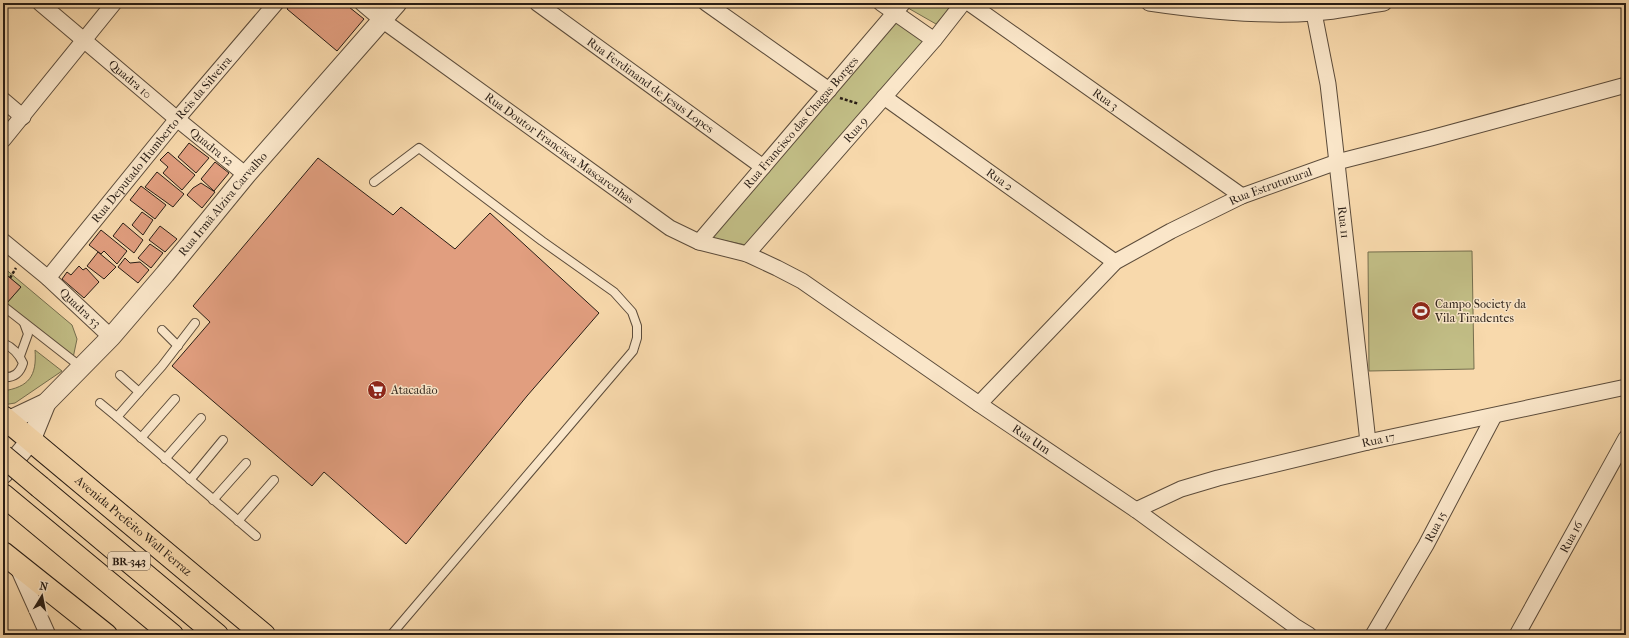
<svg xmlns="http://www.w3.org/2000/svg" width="1629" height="638" viewBox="0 0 1629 638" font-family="'IM FELL French Canon',serif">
	<rect width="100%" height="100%" fill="#f8d9ac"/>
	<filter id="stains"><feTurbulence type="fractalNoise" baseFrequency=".005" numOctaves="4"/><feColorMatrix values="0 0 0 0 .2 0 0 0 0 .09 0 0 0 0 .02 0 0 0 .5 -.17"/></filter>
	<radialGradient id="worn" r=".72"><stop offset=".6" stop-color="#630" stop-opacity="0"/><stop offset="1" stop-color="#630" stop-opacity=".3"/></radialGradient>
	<g fill="#c2be86" stroke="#756e4e">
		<polygon points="912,3 954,3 936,24 908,8"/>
		<polygon points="895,21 927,43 751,246 712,238"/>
		<polygon points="1472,251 1474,369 1369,371 1368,252"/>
		<polygon points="3,267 72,325 77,339 73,358 6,304 21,287 3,272"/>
		<path d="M35 350 62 371 15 403 3 405V391C29 387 37 376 35 350Z"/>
	</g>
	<g fill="#e19e7f" stroke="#281d15">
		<polygon points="292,3 344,3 364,19 337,51 287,9"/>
		<polygon points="189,143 209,158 196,173 178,157"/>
		<polygon points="168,152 195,175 182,190 163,173 168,167 160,160"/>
		<polygon points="318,158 393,215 401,207 455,249 490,213 599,313 527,396 406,544 324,472 312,486 172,366 210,322 193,306"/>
		<polygon points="215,162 229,173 214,191 201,179"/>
		<polygon points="157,172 184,194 173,207 145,187"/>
		<polygon points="201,183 215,192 202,208 187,195 193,188"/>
		<polygon points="141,186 166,205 155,219 130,200"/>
		<polygon points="142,212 153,220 143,235 132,225"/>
		<polygon points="123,223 143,240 134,253 113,236"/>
		<polygon points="160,226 177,239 165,252 149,240"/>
		<polygon points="101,230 127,251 117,264 104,251 101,254 89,245"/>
		<polygon points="150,244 163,253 151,268 138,258"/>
		<polygon points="98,252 116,267 104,279 87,266"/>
		<polygon points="125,258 130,263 140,262 149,270 138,283 118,267"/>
		<polygon points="79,266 83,270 86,268 99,282 84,298 62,279 67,272 71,275"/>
		<polygon points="3,272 21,287 6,304 3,311"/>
	</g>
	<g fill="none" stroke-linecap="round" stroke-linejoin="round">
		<g stroke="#5c4c3b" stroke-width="10">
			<g id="service">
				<polyline points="374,182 419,148 542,241 614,292 632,312 637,326 637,338 633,351 391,635"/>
				<polyline points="3,306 81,367"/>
				<polyline points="195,323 162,366 117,417 256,536"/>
				<polyline points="162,330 178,346"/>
				<path d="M3 343C12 347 19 354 23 363 20 373 14 378 3 377"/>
				<polyline points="20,356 28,334 24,323"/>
				<polyline points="120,375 139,392"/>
				<polyline points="100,403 117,417"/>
				<polyline points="141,438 175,399"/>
				<polyline points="165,459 201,418"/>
				<polyline points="190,480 223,440"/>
				<polyline points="213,500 246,463"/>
				<polyline points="238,521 274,480"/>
			</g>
		</g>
		<g stroke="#5c4c3b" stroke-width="17">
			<g id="minor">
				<path id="s1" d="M40 3 177 119 246 175"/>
				<path id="s2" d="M362 3 382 20 670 228 699 242 747 254 777 268 802 281 979 404 1136 510 1296 627 1309 635"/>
				<path id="s3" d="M537 3 763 167"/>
				<polyline points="706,3 829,90"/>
				<polyline points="881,3 934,40"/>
				<path id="s4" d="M969 3 1242 196"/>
				<path d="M1149 3C1203 11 1259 17 1314 13 1337 12 1361 6 1384 3"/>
				<path id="s5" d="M1311 3 1314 13 1328 84 1333 127 1368 442"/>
				<path id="s6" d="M884 97 1115 262"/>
				<polyline points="3,100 23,117"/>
				<polyline points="3,140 114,3"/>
				<path id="s7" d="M3 241 48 278 111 337"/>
				<path id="s8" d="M699 242 903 3"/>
				<path id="s9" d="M747 254 934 40 963 3"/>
				<path id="s10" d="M48 278 177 119 276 3"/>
				<path id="s11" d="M979 404 1115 262 1171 231 1242 196 1337 162 1431 138 1626 85"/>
				<path id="s12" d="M1136 510 1181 489 1218 478 1368 442 1626 387"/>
				<polyline points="17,566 48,635"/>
				<path id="s13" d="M1373 635 1426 545 1494 416"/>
				<path id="s14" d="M1517 635 1626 438"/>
			</g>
		</g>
		<g stroke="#5c4c3b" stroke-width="21">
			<g id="tertiary">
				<path id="s15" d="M3 428 8 421 46 403 111 337 165 274 246 175 397 3"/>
				<polyline points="3,474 31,440 46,403"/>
			</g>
		</g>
		<g stroke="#281d15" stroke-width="24">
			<g id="primary">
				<path id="s16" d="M3 417 264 635"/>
				<polyline points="3,553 106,635"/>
			</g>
		</g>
		<g stroke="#281d15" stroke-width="24">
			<g id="trunk">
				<polyline points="40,487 217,635"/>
				<polyline points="3,495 172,635"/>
			</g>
		</g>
		<g stroke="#281d15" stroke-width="2.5" stroke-dasharray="3 2" stroke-linecap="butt">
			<polyline points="840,98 859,104"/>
			<polyline points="10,278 16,268"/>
		</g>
		<use href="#service" stroke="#fae6c9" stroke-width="8"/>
		<use href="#minor" stroke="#fae6c9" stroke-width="15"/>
		<use href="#tertiary" stroke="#fae6c9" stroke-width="19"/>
		<use href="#primary" stroke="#f8d9ac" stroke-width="22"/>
		<use href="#trunk" stroke="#f8d9ac" stroke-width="22"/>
		<g stroke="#281d15" stroke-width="24" stroke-linecap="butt">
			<polyline id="trunk-bridge" points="3,456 40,487"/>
		</g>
		<use href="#trunk-bridge" stroke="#f8d9ac" stroke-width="22"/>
	</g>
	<defs>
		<g id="stadium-disc" transform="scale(1)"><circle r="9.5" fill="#8f2418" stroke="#fae6c9"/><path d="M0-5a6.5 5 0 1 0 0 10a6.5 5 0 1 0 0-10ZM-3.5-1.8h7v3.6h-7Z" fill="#fff"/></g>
		<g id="supermarket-disc" transform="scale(1)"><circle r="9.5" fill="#8f2418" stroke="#fae6c9"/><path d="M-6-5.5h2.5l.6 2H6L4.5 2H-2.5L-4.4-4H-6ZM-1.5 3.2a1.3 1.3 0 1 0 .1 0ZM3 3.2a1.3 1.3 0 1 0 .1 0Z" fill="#fff"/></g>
	</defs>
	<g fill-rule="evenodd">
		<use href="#stadium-disc" x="1421" y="311"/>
		<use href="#supermarket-disc" x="377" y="390"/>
	</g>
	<g text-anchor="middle" stroke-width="3" stroke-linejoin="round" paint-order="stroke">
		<rect fill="#fae6c9" stroke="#67594b" stroke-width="1" x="108" y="552" width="42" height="18" rx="3"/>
		<g font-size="11" font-weight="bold" fill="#281d15">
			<text x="129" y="565">BR-343</text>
		</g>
		<g font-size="12" fill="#281d15" stroke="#fae6c9">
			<text dy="4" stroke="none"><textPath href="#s1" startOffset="118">Quadra 10</textPath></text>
			<text dy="4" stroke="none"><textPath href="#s3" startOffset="140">Rua Ferdinand de Jesus Lopes</textPath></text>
			<text dy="4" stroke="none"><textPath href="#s4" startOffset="167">Rua 3</textPath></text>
			<text dy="4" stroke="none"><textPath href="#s8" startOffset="157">Rua Francisco das Chagas Borges</textPath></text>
			<text dy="4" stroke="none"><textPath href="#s9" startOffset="165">Rua 9</textPath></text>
			<text dy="4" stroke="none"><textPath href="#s10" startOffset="179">Rua Deputado Humberto Reis da Silveira</textPath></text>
			<text dy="4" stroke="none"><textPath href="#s1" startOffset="224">Quadra 52</textPath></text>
			<text dy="4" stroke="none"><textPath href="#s2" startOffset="245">Rua Doutor Francisca Mascarenhas</textPath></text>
			<text dy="4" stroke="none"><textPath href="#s6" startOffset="142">Rua 2</textPath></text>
			<text dy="4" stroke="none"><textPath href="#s11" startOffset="370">Rua Estrututural</textPath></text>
			<text dy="4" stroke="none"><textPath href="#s15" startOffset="317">Rua Irmã Alzira Carvalho</textPath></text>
			<text dy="4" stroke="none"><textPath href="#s5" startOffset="222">Rua 11</textPath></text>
			<text dy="4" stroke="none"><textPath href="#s7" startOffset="102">Quadra 53</textPath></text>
			<text dy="4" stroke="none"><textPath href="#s2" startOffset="803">Rua Um</textPath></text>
			<text dy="4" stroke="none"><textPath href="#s12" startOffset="253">Rua 17</textPath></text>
			<text dy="4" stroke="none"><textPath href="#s16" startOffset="170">Avenida Prefeito Wall Ferraz</textPath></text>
			<text dy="4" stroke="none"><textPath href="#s13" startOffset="125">Rua 15</textPath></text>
			<text dy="4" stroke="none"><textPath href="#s14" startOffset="112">Rua 16</textPath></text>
		</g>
		<g font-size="12" fill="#281d15" stroke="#fae6c9" text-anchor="start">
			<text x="1435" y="308">Campo Society da<tspan x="1435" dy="14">Vila Tiradentes</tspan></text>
			<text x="391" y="394">Atacadão</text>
		</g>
	</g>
	<rect width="1629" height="638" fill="none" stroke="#f8d9ac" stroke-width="16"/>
	<rect x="4" y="4" width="1621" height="630" fill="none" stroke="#281d15" stroke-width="2"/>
	<rect x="8" y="8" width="1613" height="622" fill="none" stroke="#281d15"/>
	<g transform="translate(42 596) rotate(10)" stroke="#fae6c9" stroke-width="3" paint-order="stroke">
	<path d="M0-3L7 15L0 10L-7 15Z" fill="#281d15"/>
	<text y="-6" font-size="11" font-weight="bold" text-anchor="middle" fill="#281d15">N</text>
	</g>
	<rect width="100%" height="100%" filter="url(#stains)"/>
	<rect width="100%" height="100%" fill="url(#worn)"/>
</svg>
